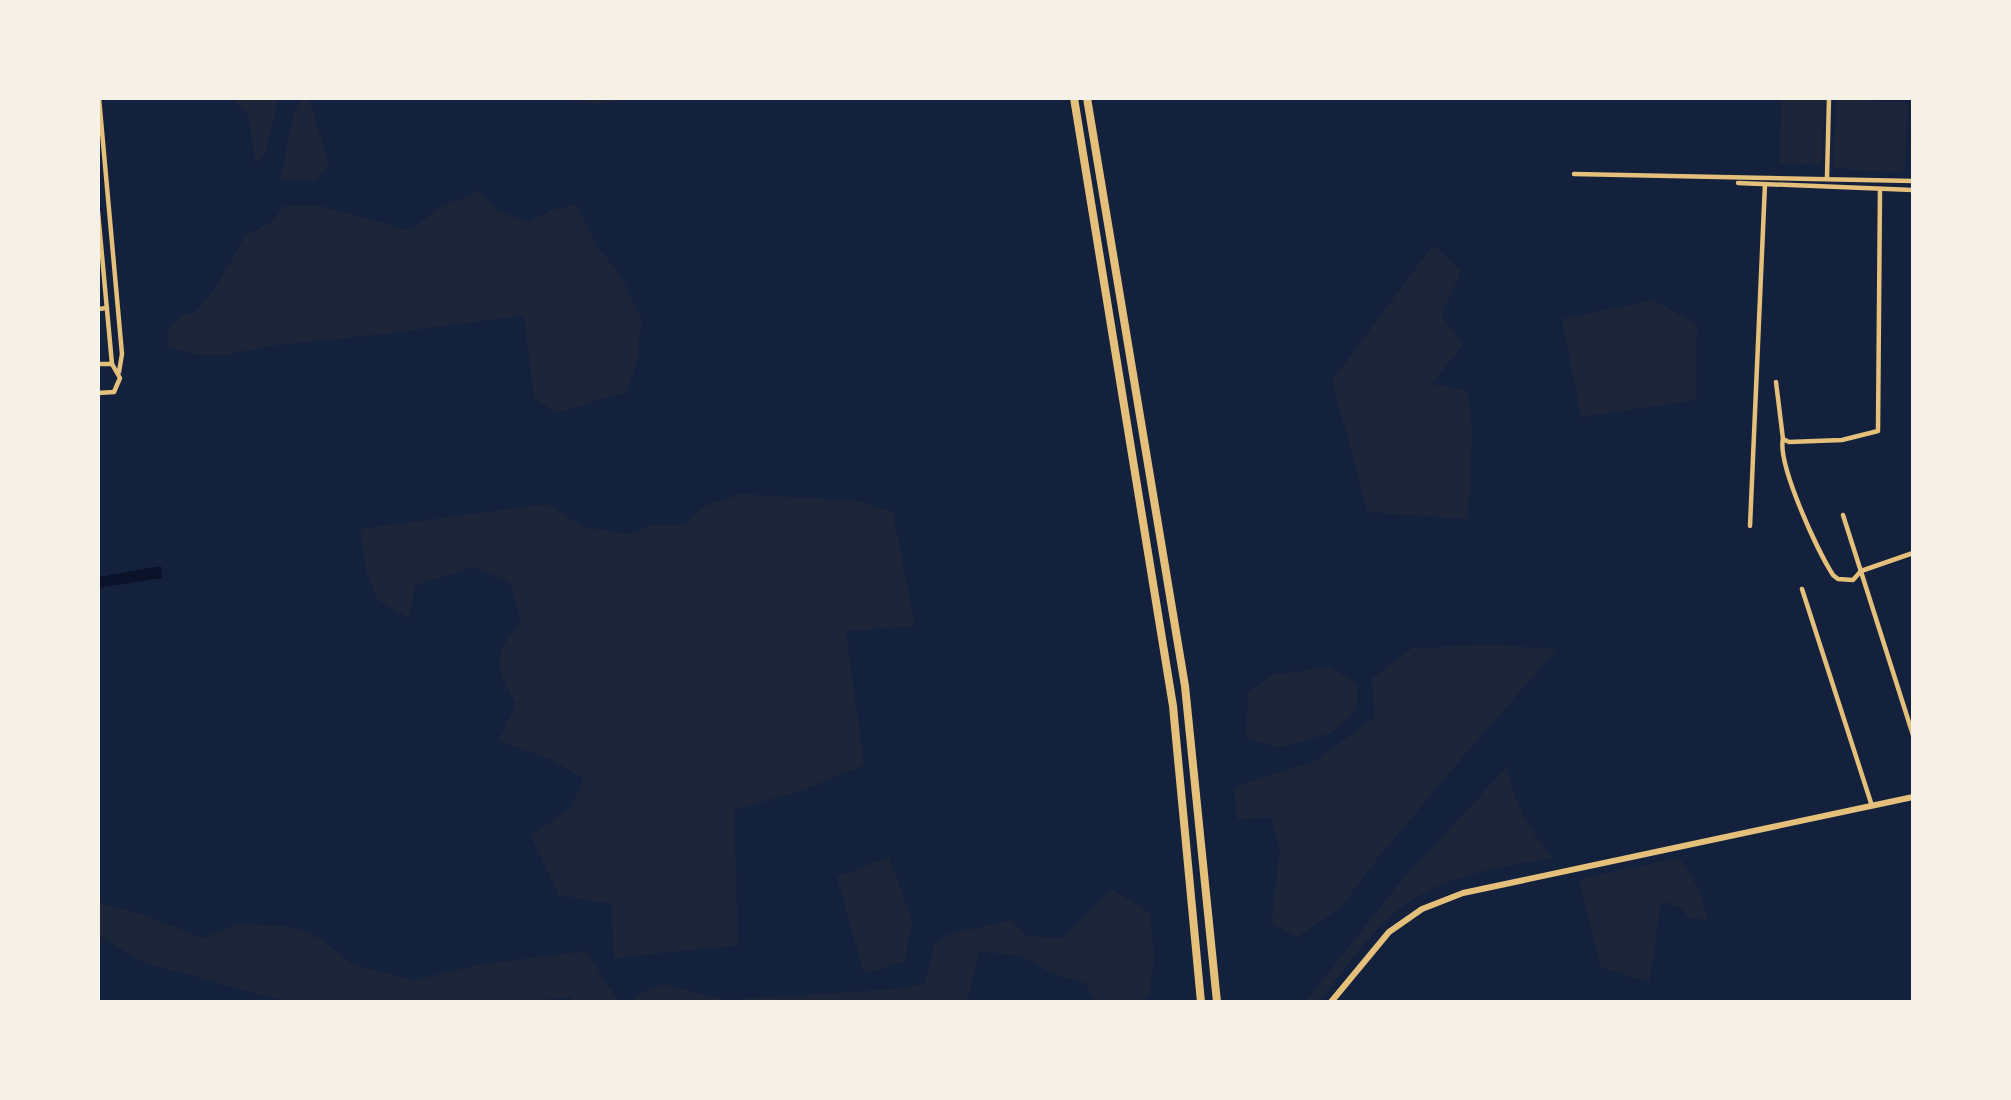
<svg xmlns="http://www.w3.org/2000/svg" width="2011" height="1100" viewBox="0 0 2011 1100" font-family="Helvetica,sans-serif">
	<rect width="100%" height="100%" fill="#14213d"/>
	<g fill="#1d2539">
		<polygon points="230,98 279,98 265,153 256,164 248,113"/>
		<polygon points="302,98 309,98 329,164 316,180 281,179 293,115"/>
		<polygon points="565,98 633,98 595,104"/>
		<polygon points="1782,98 1825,98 1821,165 1779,163"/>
		<polygon points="1837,99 1908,103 1904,173 1833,168"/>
		<polygon points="479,191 496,209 528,223 551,210 577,204 598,248 620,274 642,319 636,366 626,392 556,413 534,398 524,315 383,334 268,346 226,355 195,354 167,347 168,330 181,316 195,313 215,288 246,235 270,223 285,206 321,206 411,231 437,209"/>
		<polygon points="1433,245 1461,271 1441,315 1463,345 1431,384 1468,391 1472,434 1468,519 1368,512 1332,381"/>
		<polygon points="1654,300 1697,325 1696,400 1581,417 1562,319"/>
		<path d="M740 494 857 501 893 512 915 626 846 631 864 765 795 793 734 809 738 945 614 958 611 904 559 895 531 836 569 809 584 779 554 761 499 740 516 704C493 662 492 659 521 620L511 583 474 567 415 585 409 618 378 600 366 570 360 529 547 504 582 526 627 535 651 525H684L705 506Z"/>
		<polygon points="1493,645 1557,649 1461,759 1377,859 1342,906 1298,937 1271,923 1280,849 1271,817 1237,819 1234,787 1315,761 1375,717 1372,679 1412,648"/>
		<polygon points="1329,667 1357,683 1357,709 1332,733 1279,747 1246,739 1248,692 1272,675"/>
		<path d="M1507 767C1514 804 1529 829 1552 858 1502 866 1447 875 1404 905 1370 929 1345 970 1319 1002H1305L1401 881Z"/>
		<polygon points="889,857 912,921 905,961 864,974 837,877"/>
		<path d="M1680 858 1699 890 1708 920 1689 918 1681 908 1662 901C1655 928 1656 955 1649 982L1601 967 1579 879Z"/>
		<polygon points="1112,889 1150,913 1154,956 1149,997 1133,1002 1096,1002 1085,983 1051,973 1020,956 979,951 967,1002 634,1002 637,995 664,984 726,1000 899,989 925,983 934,945 949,934 1012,920 1026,936 1062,938"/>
		<polygon points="100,903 141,914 203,938 236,924 293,927 321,939 352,964 415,980 476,965 586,951 619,1002 575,1002 569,997 523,1002 288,1002 145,963 98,935"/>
	</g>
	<polygon fill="#0b132b" points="161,566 162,578 98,588 98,577"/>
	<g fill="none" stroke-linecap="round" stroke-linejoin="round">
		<g stroke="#e5c07b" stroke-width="4.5">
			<polyline points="99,98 122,354 119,372"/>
			<polyline points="1574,174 1913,181"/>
			<polyline points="1827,177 1829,98"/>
			<polyline points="1738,183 1913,190"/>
			<polyline points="98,212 112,364"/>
			<polyline points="98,309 107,308"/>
			<polyline points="98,364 112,364 120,378 114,392 98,393"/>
			<polyline points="1776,382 1783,439 1789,442 1842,440 1878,431 1880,189"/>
			<path d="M1783 439C1777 464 1818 552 1833 575L1838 579 1853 580 1861 571 1913 553"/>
			<polyline points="1843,515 1913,735"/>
			<polyline points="1750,526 1765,184"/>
			<polyline points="1802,589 1872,806"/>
		</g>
		<polyline stroke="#e5c07b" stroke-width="6" points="1331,1002 1389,932 1422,909 1463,893 1913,797"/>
		<g stroke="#e5c07b" stroke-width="8">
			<polyline points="1074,98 1173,706 1201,1002"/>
			<polyline points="1087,98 1185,686 1217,1002"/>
		</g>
	</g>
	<rect width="2011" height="1100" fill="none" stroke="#f6f1e7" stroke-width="200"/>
</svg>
